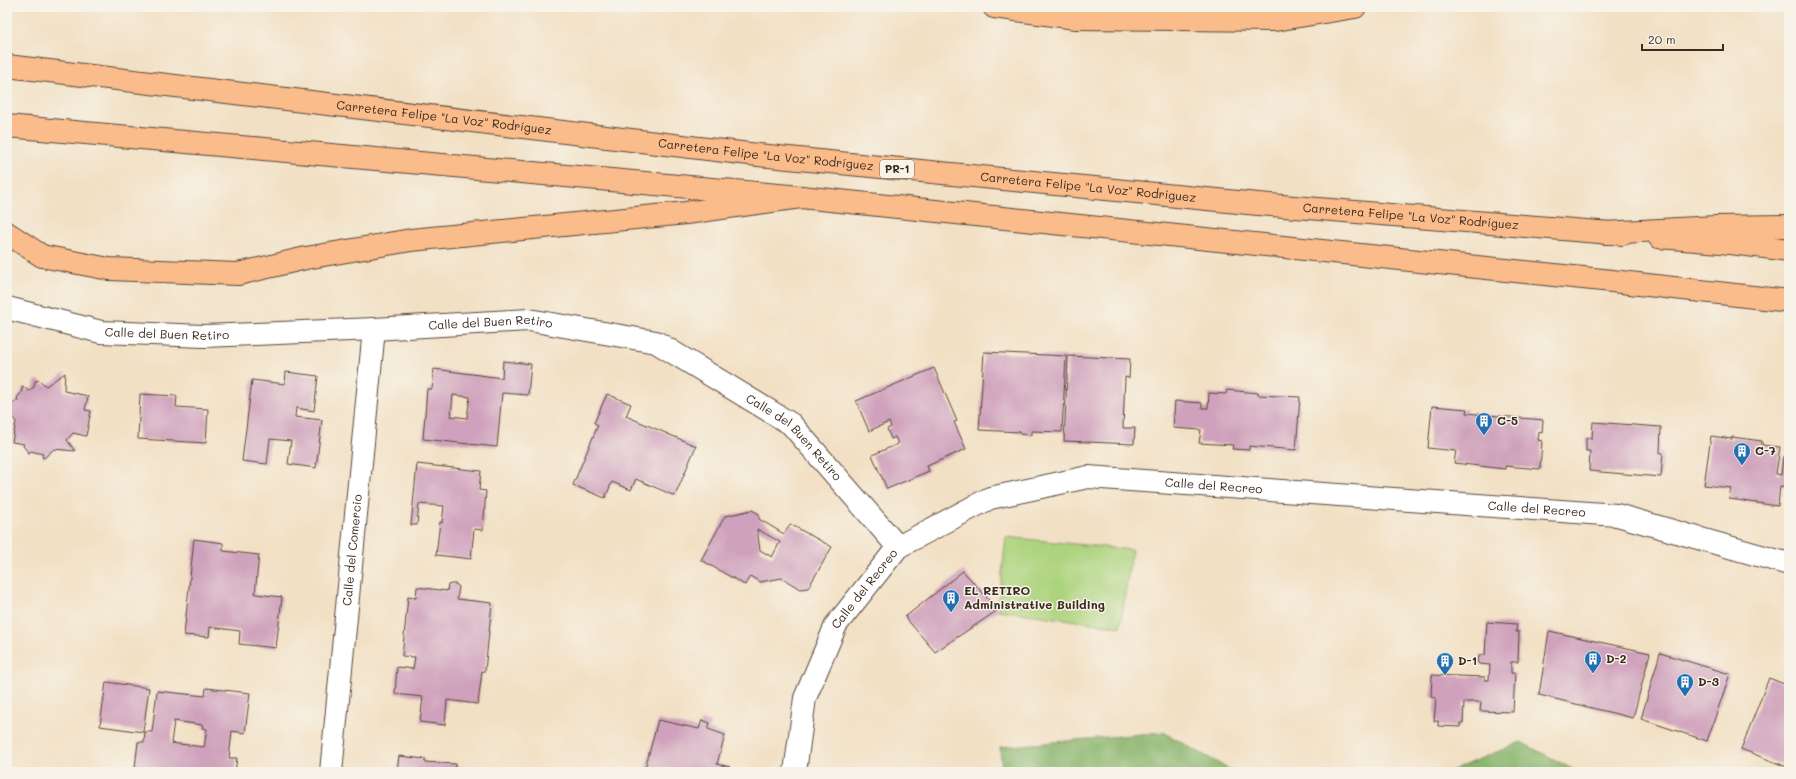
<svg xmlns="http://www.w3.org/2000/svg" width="1796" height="779" viewBox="0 0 1796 779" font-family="Mali,sans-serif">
	<rect width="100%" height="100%" fill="#f7f3e8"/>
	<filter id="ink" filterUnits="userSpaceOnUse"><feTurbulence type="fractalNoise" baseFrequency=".025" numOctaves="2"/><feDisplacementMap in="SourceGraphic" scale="8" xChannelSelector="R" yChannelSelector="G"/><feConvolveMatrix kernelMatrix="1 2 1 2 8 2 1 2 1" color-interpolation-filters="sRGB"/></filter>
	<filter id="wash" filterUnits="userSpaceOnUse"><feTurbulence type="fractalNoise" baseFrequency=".012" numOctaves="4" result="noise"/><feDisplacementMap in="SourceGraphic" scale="16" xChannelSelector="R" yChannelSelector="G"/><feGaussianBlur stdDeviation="0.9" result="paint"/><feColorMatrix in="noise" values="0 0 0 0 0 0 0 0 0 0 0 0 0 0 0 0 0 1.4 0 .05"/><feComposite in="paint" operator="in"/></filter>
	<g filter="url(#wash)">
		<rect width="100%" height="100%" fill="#f2e0c4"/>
		<polygon fill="#acd37d" stroke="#747e4e" points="1006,537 1132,550 1120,627 998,610"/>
		<g fill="#89b56c" stroke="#627045">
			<polygon points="1163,732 1234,772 1002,772 1000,747"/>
			<polygon points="1521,742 1578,772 1448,772"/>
		</g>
		<g id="blocks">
			<g fill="#cfa1bc" fill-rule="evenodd">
				<polygon points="984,352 1066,356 1062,432 1031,431 1031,435 1020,434 1020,432 979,430"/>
				<polygon points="1068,356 1130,359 1129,378 1125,377 1123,428 1135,428 1134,444 1064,441"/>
				<path d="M503 361 531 364 528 395 502 393 497 447 423 439 427 389H432L434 369 502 378ZM453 395 470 397 467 418 451 416Z"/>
				<polygon points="934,368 957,421 954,422 966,449 927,466 929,471 887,489 872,455 898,444 895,437 891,439 887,429 891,427 889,422 869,431 856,401"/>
				<polygon points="286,372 318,376 314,411 296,408 295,417 322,420 316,468 288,464 291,441 270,439 267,464 242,461 252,380 285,384"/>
				<polygon points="65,373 64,391 88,396 85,410 91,411 86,436 73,433 67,440 75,451 54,449 44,458 42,457 43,454 31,451 29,453 23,446 24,444 12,442 16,422 7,407 18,400 17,398 21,393 23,386 28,391 34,387 35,381 39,380 46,386"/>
				<polygon points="1227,390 1258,393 1258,395 1300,397 1296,450 1249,446 1249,450 1232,449 1233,445 1199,443 1201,430 1173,428 1175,401 1202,403 1202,408 1208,408 1209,393 1226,394"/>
				<polygon points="140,394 177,396 176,407 208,409 206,443 138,439"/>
				<polygon points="607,394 631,404 626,416 696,446 675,496 636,479 631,490 612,482 605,498 573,485 598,425 594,423"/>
				<polygon points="1432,406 1467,409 1466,413 1543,420 1542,433 1539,432 1538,440 1542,441 1540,469 1505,466 1505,469 1454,463 1456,451 1428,448"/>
				<polygon points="1593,422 1661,427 1660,453 1663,453 1661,477 1589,471 1590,451 1586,451 1586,438 1592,438"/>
				<polygon points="1711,436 1732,439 1732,437 1762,441 1762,445 1780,447 1776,474 1781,475 1783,457 1789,458 1789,487 1780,486 1778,506 1729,499 1731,488 1704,485"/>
				<polygon points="417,464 481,471 479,490 486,491 483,530 474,529 471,559 436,555 440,522 442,523 444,506 419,504 417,525 411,525"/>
				<path d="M752 510 759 514V519L784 534 790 524 832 547 808 588 800 589 782 578 760 582 750 576 745 585 701 560 725 516ZM757 529 780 542 772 557 760 550Z"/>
				<polygon points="194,539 223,543 223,551 259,555 255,594 282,597 276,648 239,644 240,631 210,627 209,637 184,635"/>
				<polygon points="963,571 998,610 935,652 905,617"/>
				<polygon points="451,584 456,584 459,587 457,599 492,603 485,671 482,671 478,704 447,700 445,725 420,722 423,697 395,694 397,667 413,669 415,657 402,656 408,597 416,598 417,587 447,591 448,585"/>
				<polygon points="1487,622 1517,624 1516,632 1519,632 1518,662 1511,662 1511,673 1515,673 1513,712 1480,711 1481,702 1464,702 1463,723 1460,723 1460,727 1438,726 1438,721 1434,721 1436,698 1431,697 1432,675 1485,677 1485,680 1489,680 1490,665 1479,664 1477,662 1480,655 1485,655"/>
				<polygon points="1549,631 1650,653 1633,718 1539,695"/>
				<polygon points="1660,653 1730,674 1707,741 1641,719"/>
				<polygon points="1769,678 1789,686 1789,761 1787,767 1741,749"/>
				<polygon points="106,682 149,688 143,732 100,726"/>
				<path d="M206 688 250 693 245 733 232 731 229 758H237L235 772H174L135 768 138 742H144L145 732H152L157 691 205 696ZM174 721 203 725 202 728 207 729 204 747 171 743Z"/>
				<polygon points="658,720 699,729 702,720 710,723 708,729 725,735 717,764 730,767 729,772 660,772 645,769"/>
				<polygon points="399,756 425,759 425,762 456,764 455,772 397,772"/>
			</g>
		</g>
	</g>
	<g filter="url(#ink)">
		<use href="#blocks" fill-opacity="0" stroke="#564537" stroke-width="1"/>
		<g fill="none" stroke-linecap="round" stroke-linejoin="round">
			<g stroke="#564537" stroke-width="24">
				<g id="minor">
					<path id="s1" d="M7 308 101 332 204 336 374 329 529 320 656 342 791 424 898 547"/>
					<path id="s2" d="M331 772 374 329"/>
					<path id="s3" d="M795 772 805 698 836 625 898 547 990 498 1088 477 1617 515 1789 564"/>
				</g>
			</g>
			<g stroke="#564537" stroke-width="24">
				<g id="trunk">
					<path id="s4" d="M7 66 758 155 1258 204 1623 234"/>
					<polyline points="7,126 801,197 1612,281 1789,301"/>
					<polyline points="1659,237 1721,242 1789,250"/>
				</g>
			</g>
			<g stroke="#564537" stroke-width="24">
				<g id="motorway">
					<polyline points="994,7 1076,18 1275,20 1355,7"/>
					<polyline points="7,233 42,256 109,269 238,274 306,258 411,240 686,213 801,197"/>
					<polyline points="1604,233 1716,227 1789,226"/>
				</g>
			</g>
			<use href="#minor" stroke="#fff" stroke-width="22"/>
			<use href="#trunk" stroke="#fabc8b" stroke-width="22"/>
			<use href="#motorway" stroke="#fabc8b" stroke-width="22"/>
		</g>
	</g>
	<defs>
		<g id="building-pin" transform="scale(0.9)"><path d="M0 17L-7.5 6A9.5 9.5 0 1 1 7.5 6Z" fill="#1f6fb2" stroke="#f7f3e8"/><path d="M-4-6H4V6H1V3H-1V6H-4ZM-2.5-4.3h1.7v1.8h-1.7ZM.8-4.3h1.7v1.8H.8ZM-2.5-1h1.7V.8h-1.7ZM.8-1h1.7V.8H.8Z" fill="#fff"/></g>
	</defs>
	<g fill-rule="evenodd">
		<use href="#building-pin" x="1484" y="421"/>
		<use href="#building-pin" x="1742" y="451"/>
		<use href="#building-pin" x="951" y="598"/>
		<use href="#building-pin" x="1593" y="659"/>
		<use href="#building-pin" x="1445" y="661"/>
		<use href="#building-pin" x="1685" y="682"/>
	</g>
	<g text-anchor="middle" stroke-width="3" stroke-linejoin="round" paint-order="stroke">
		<rect fill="#f7f3e8" stroke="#73665b" stroke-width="1" x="880" y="160" width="34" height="18" rx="3"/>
		<g font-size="11" font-weight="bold" fill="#3b2a1e">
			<text x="897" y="173">PR-1</text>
		</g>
		<g font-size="12" fill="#3b2a1e" stroke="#f7f3e8">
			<text dy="4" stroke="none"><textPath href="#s4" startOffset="440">Carretera Felipe "La Voz" Rodríguez</textPath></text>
			<text dy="4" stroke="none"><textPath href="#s4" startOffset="764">Carretera Felipe "La Voz" Rodríguez</textPath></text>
			<text dy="4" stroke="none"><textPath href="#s4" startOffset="1088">Carretera Felipe "La Voz" Rodríguez</textPath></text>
			<text dy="4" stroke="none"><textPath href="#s4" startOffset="1412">Carretera Felipe "La Voz" Rodríguez</textPath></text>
			<text dy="4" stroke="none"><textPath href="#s1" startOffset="487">Calle del Buen Retiro</textPath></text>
			<text dy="4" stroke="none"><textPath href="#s1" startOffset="163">Calle del Buen Retiro</textPath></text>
			<text dy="4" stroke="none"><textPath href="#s1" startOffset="823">Calle del Buen Retiro</textPath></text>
			<text dy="4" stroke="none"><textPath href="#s3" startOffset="584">Calle del Recreo</textPath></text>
			<text dy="4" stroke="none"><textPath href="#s3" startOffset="908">Calle del Recreo</textPath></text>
			<text dy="4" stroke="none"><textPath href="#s2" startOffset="223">Calle del Comercio</textPath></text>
			<text dy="4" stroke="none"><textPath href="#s3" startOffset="200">Calle del Recreo</textPath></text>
		</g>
		<g font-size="12" font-weight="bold" fill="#3b2a1e" stroke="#f7f3e8" text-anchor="start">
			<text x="1497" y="425">C-5</text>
			<text x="1755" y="455">C-7</text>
			<text x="964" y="595">EL RETIRO<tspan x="964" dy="14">Administrative Building</tspan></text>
			<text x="1606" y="663">D-2</text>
			<text x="1458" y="665">D-1</text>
			<text x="1698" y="686">D-3</text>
		</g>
	</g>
	<rect width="1796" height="779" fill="none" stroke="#f7f3e8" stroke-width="24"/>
	<path d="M1642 44v6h81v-6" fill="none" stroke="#3b2a1e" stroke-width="2"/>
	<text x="1648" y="44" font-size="12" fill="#3b2a1e" stroke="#f7f3e8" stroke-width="3" paint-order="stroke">20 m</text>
</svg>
